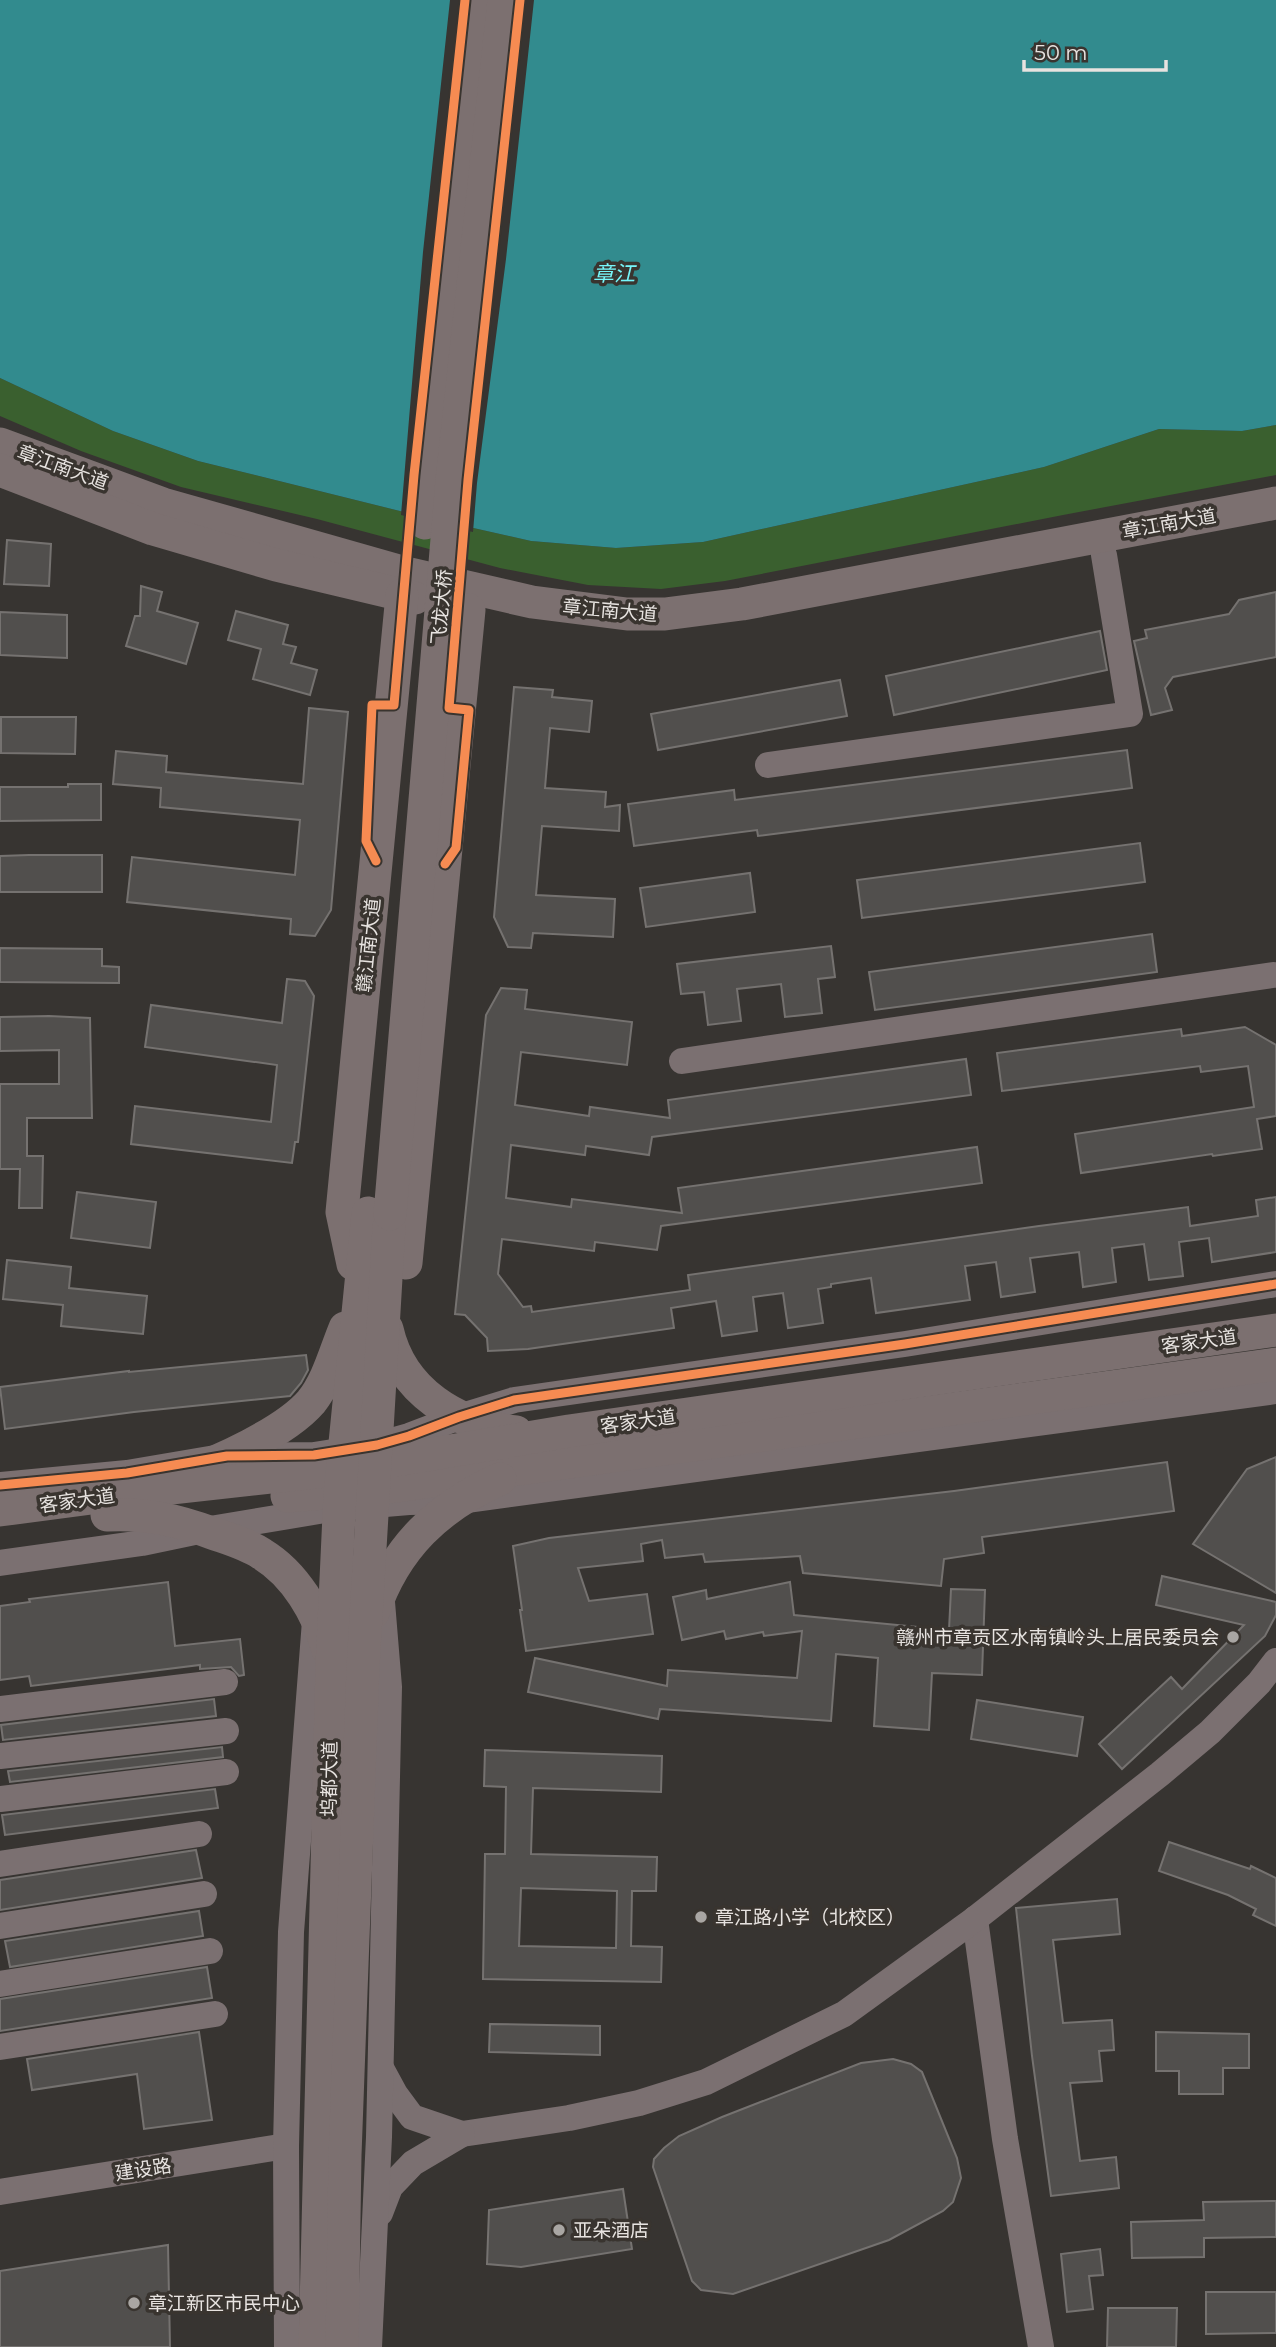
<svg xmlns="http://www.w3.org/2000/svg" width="1276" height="2347" viewBox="0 0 1276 2347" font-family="Montserrat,'Noto Sans SC',sans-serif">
	<rect width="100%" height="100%" fill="#373431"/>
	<polygon fill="#3a602f" points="0,378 113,431 198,461 420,516 531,541 616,548 703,542 1044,467 1159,429 1242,431 1276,425 1276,475 1063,515 725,581 661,589 588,585 500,568 317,519 181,487 81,451 0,416"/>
	<polygon fill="#328b8e" points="0,0 1276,0 1276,425 1242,431 1159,429 1044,467 703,542 616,548 531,541 420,516 198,461 113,431 0,378"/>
	<polygon fill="#373431" points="450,0 534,0 506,259 477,483 473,532 401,515 423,252"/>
	<g fill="#514f4d" stroke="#757270" stroke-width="2" fill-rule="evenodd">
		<polygon points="7,540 51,544 49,586 4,584"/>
		<polygon points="141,586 162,592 157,611 198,623 186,664 126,646 135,616 140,616"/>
		<polygon points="1276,592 1276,657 1173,677 1165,688 1172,710 1151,715 1134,641 1147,638 1145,630 1229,614 1239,600"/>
		<polygon points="236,611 288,625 283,644 296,647 291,663 317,670 310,695 253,679 261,649 228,640"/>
		<polygon points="0,612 67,615 67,658 0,655"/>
		<polygon points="1100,631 1107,670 894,715 886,676"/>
		<polygon points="840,680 847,716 658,750 651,714"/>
		<polygon points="514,687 553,690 552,697 592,701 589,732 550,728 545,788 606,792 605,807 620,805 619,831 542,826 536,895 615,899 613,937 533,933 531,948 508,947 494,917"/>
		<polygon points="309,708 348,712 331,910 315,936 290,934 291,919 127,902 132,857 295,875 300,820 160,807 161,788 113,784 116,751 167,756 166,772 303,784"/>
		<polygon points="1,717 76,717 75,754 1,753"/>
		<polygon points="1127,750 1132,788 758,836 757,830 634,846 628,804 734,790 735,800"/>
		<polygon points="68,784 101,784 101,820 0,821 0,787 68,787"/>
		<polygon points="1140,843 1145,882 862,918 857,880"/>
		<polygon points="29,855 102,855 102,892 0,892 0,856"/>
		<polygon points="750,873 755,912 646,927 640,888"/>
		<polygon points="1152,934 1157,972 875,1010 869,972"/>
		<polygon points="831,946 835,977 818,979 822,1013 785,1017 781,984 737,989 741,1021 708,1025 704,992 681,994 677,964"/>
		<polygon points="0,948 102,949 102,966 119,967 119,983 0,982"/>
		<polygon points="287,979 305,981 314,996 298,1142 295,1142 292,1163 131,1144 135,1106 271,1122 277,1065 145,1047 151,1005 282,1023"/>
		<polygon points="501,988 527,990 525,1009 632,1022 627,1065 521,1052 515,1105 589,1116 590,1107 670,1118 668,1100 966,1059 971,1095 652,1137 649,1155 586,1146 585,1155 511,1145 506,1198 571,1207 572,1199 682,1213 678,1188 977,1147 982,1183 661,1226 657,1250 595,1242 594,1251 502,1239 498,1274 523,1307 531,1306 532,1312 690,1290 688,1275 1039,1226 1188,1207 1190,1226 1258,1216 1256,1200 1276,1197 1276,1252 1212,1262 1209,1238 1179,1242 1183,1276 1149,1280 1144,1244 1112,1248 1116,1282 1083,1287 1079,1252 1030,1258 1035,1292 1001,1297 996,1262 965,1266 970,1300 876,1313 871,1278 831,1284 831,1287 818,1289 823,1323 788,1328 783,1293 753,1297 757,1331 722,1336 716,1301 671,1308 674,1328 528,1349 488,1351 487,1338 465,1315 455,1314 486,1015"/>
		<polygon points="49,1016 90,1018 92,1118 27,1118 27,1156 43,1156 42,1208 19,1208 20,1169 0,1169 0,1084 59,1084 59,1050 0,1051 0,1017"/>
		<polygon points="1245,1027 1276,1045 1276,1116 1257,1119 1262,1149 1213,1156 1212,1154 1081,1173 1075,1134 1254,1107 1248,1066 1201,1072 1200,1066 1002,1091 997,1053 1181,1029 1182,1036"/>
		<polygon points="77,1192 156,1202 150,1248 71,1238"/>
		<polygon points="7,1260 71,1267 69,1288 147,1296 143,1334 61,1326 63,1305 3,1299"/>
		<polygon points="306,1355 308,1370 301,1383 290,1396 134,1412 5,1429 0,1387 129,1371 129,1372"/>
		<polygon points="1276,1457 1276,1593 1193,1544 1247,1469"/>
		<polygon points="1167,1462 1174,1511 982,1537 984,1553 944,1559 941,1586 803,1573 800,1556 705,1562 703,1554 665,1558 662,1540 641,1544 643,1561 578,1568 589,1601 647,1594 653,1634 526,1651 520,1610 522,1610 513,1546 549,1538 954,1491"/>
		<polygon points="1162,1576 1276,1602 1276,1615 1265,1636 1122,1769 1099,1744 1171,1677 1182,1689 1244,1625 1156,1605"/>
		<polygon points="168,1582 175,1646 240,1639 244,1675 239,1676 231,1667 200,1669 200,1665 31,1686 29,1676 0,1680 0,1606 30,1602 29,1599"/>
		<polygon points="790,1582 794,1615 949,1630 951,1589 985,1590 982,1675 932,1673 929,1730 874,1726 878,1658 836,1654 831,1721 660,1709 658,1719 528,1692 535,1658 667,1686 668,1670 797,1678 802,1631 764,1636 763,1632 726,1639 724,1631 682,1640 673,1597 706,1590 707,1599"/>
		<polygon points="214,1699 216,1716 3,1740 1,1725"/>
		<polygon points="977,1700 1083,1717 1077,1756 971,1739"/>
		<polygon points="222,1747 223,1757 10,1782 8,1771"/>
		<path d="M485 1750 662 1756 661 1792 533 1788 531 1854 657 1857 656 1891H632L631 1946 662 1947 661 1982 483 1979 485 1854H505L506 1787 484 1786ZM521 1888 617 1891 616 1948 519 1946Z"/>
		<polygon points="215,1789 218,1808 5,1835 2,1815"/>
		<polygon points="1169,1842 1250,1869 1251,1866 1276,1878 1276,1926 1253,1915 1256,1909 1228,1895 1159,1871"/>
		<polygon points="196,1850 202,1878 0,1910 0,1880"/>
		<polygon points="1117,1899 1120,1934 1053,1940 1063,2023 1112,2020 1114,2050 1099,2051 1102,2081 1070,2083 1080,2161 1116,2157 1119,2188 1051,2196 1032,2056 1016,1908"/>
		<polygon points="199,1911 203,1936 10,1967 5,1941"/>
		<polygon points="207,1967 212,1998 0,2031 0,1999"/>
		<polygon points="490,2024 600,2026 600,2055 489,2052"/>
		<polygon points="199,2032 212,2120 144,2129 137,2074 32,2090 27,2059"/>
		<polygon points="1156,2032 1249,2034 1249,2068 1223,2068 1223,2094 1179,2094 1179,2071 1156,2071"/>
		<polygon points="893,2059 911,2064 922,2072 957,2158 961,2178 953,2202 943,2211 889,2240 733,2294 701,2290 692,2281 653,2167 654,2159 664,2148 679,2136 722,2117 861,2063"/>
		<polygon points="623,2189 632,2249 521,2267 487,2264 489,2210"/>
		<polygon points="1276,2201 1276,2237 1204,2238 1204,2257 1132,2258 1131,2222 1204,2220 1203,2202"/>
		<polygon points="168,2245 170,2347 0,2347 0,2271"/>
		<polygon points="1100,2249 1103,2275 1089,2276 1093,2309 1067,2312 1061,2254"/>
		<polygon points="1206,2292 1276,2292 1276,2333 1206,2334"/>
		<polygon points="1108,2308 1177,2308 1176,2347 1107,2347"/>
	</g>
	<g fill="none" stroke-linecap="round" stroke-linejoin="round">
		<g stroke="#7b7071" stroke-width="26">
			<polyline points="768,765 1130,714 1104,555"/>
			<polyline points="682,1061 1273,975"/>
			<polyline points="0,1485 127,1473 227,1456 314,1455 377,1445 409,1436 459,1417 514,1400 905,1344 1276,1284"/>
			<polyline points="0,1563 142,1543 204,1530 337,1508 409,1502 459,1501 1276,1391"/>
			<polyline points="0,1709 225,1682"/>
			<polyline points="0,1756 226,1731"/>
			<polyline points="0,1799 226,1772"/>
			<polyline points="0,1864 199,1834"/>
			<polyline points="975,1919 1005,2139 1041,2347"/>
			<polyline points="0,1926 204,1894"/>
			<polyline points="0,1984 210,1951"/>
			<polyline points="0,2047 215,2014"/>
			<polyline points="462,2134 569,2118 639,2103 706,2082 844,2014 975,1919 1160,1774 1210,1732 1259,1683 1276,1661"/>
			<polyline points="0,2192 286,2146"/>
			<polyline points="380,2213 390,2187 413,2163 462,2134 412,2117 395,2094 382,2070"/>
			<polyline points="287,2347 286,2146 291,1932 315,1621"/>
			<polyline points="369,2347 379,2137 389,1687 381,1590"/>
		</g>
		<g stroke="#7c7070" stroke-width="33">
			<polyline points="0,444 163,504 406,573 532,602 627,614 665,614 742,604 1276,503"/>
			<polyline points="0,470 153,529 276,565 415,598"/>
			<polyline points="406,1263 469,610"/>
			<polyline points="353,1264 342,1212 402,595"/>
			<path d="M387 1329C401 1392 457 1425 516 1432"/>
			<path d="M180 1475C217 1463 285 1432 311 1402 328 1381 335 1352 345 1328"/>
			<polyline points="287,1496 375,1489 1276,1364"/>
			<polyline points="0,1510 137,1492 343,1469 569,1431 1276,1330"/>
			<path d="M107 1515C146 1513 177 1520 212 1533 229 1539 247 1544 262 1554 295 1574 318 1613 328 1650"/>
			<path d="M373 1613C395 1547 438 1507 500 1479"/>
			<polyline points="315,2347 332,1666 340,1493 368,1213"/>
			<polyline points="342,2347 345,2155 363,1667 389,1227"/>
		</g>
		<g stroke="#7c7070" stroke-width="33">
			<polyline points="425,523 480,0"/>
			<polyline points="390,1214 452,480 504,0"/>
		</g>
		<g stroke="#39342f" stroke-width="13">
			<g id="cycleway">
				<polyline points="376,861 366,841 372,705 394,705 414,475 465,0"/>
				<polyline points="445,864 456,848 469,710 449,708 468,480 520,0"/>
				<polyline points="0,1485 127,1473 227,1456 314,1455 377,1445 409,1436 459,1417 514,1400 905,1344 1276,1284"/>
			</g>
		</g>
		<use href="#cycleway" stroke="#f68b52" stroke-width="9"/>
	</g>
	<g fill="#a9a6a3" stroke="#39342f" stroke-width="2.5">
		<circle cx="1233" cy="1637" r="7"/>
		<circle cx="701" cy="1917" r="7"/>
		<circle cx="559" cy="2230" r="7"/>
		<circle cx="134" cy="2303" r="7"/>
	</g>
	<g text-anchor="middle" stroke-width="7" stroke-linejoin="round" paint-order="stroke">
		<g font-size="19" fill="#e7e3e0" stroke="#39342f">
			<text transform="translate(63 467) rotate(20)" y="7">章江南大道</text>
			<text transform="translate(1169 523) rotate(-10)" y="7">章江南大道</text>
			<text transform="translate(441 607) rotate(-85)" y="7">飞龙大桥</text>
			<text transform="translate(610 610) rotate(5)" y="7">章江南大道</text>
			<text transform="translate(368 945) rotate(-84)" y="7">赣江南大道</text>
			<text transform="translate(1199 1341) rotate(-8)" y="7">客家大道</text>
			<text transform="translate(638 1421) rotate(-8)" y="7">客家大道</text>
			<text transform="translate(77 1500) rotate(-8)" y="7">客家大道</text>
			<text transform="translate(329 1779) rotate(-89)" y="7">坞都大道</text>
			<text transform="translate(143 2169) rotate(-9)" y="7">建设路</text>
		</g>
		<g font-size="19" fill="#e7e3e0" stroke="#39342f" text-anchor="start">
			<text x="1219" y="1644" text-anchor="end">赣州市章贡区水南镇岭头上居民委员会</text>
			<text x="715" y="1924">章江路小学（北校区）</text>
			<text x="573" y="2237">亚朵酒店</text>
			<text x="148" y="2310">章江新区市民中心</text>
		</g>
		<g font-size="21" font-style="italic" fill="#77f6fa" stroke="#39342f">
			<text x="614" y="281">章江</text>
		</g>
	</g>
	<path d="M1024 60v10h142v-10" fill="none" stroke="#e7e3e0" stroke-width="3.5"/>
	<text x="1034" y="60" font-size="21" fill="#e7e3e0" stroke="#39342f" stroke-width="5" paint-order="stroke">50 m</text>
</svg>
